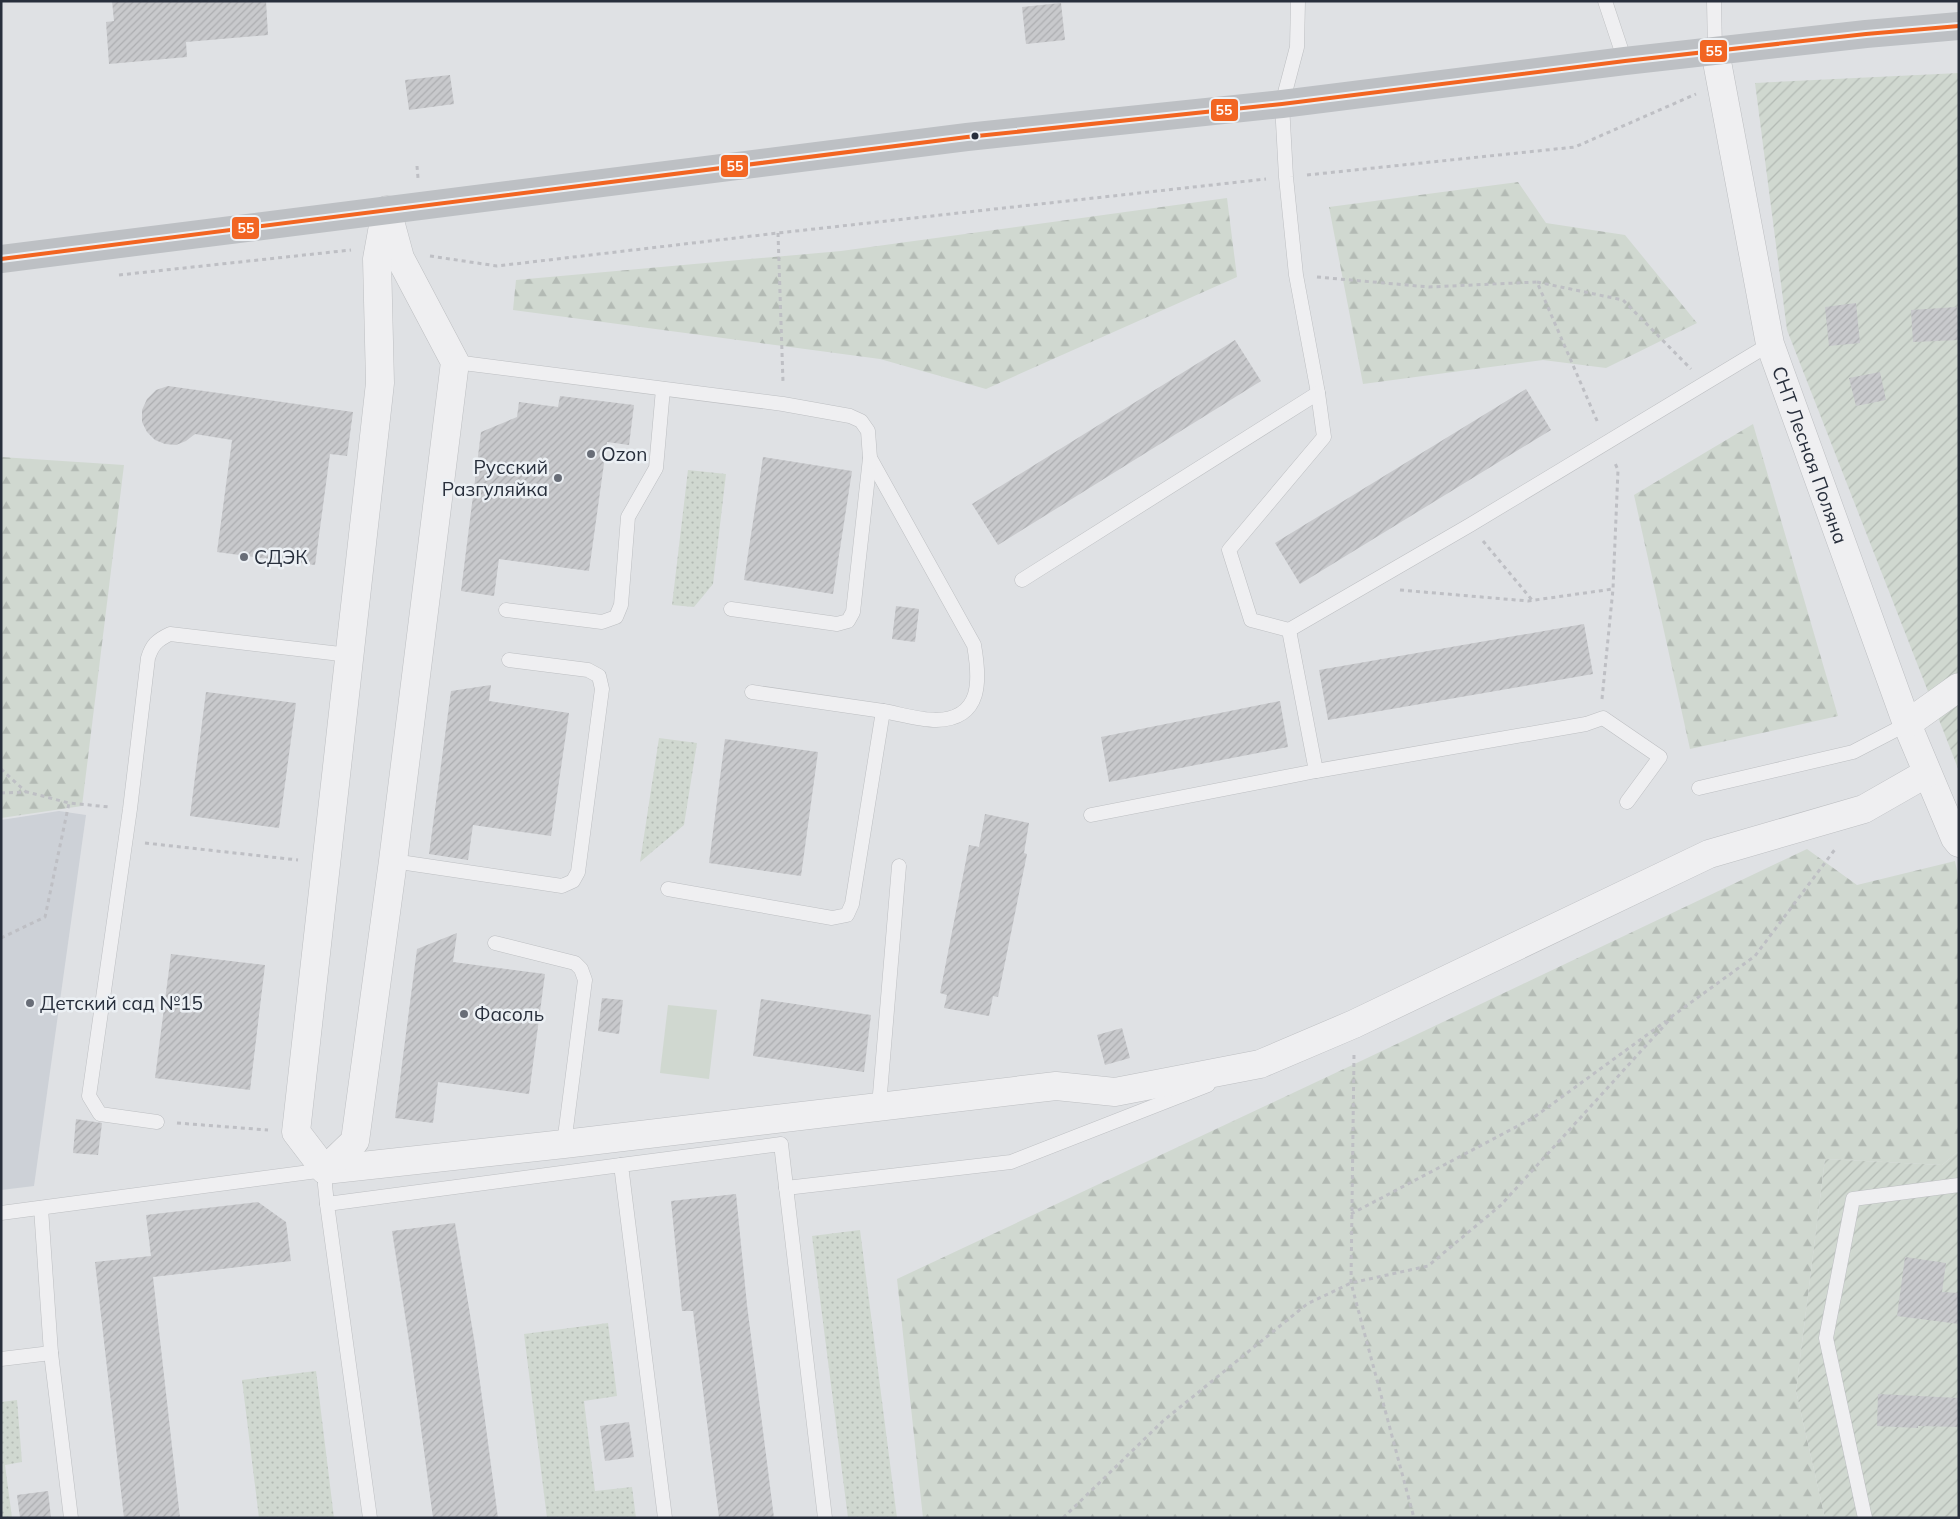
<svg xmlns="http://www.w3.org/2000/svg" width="1960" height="1519" viewBox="0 0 1960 1519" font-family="Mulish,sans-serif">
	<defs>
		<pattern id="grass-dots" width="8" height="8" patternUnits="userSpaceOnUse" patternTransform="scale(1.25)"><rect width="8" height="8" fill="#d0d8d0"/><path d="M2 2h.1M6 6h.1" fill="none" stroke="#b3bab4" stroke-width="1.8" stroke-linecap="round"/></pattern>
		<pattern id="forest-firs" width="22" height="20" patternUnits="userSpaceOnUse" patternTransform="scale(1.25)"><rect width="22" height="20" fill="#d0d8d0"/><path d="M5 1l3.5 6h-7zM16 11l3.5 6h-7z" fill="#b3bab4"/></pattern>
		<pattern id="garden-furrows" width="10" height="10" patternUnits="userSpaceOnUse" patternTransform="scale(1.25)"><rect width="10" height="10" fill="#d0d8d0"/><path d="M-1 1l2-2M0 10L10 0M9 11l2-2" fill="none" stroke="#b3bab4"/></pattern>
		<pattern id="building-hatch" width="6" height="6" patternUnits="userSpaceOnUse" patternTransform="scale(1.25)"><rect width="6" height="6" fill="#c8c9cc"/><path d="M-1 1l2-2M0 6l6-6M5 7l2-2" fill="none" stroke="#acadb0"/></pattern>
	</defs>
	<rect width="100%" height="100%" fill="#dfe1e4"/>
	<polygon fill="#cdd1d7" points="59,811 86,815 34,1186 1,1190 1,820"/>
	<g fill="url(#grass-dots)">
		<polygon points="688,470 726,474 713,584 694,607 672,605"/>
		<polygon points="659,738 697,743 684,825 640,862"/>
		<polygon points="860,1230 897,1518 848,1518 812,1236"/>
		<polygon points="608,1323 617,1396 584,1401 595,1491 632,1487 636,1518 547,1518 524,1334"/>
		<polygon points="316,1371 334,1518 259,1518 242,1380"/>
		<polygon points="17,1400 22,1462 5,1465 12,1518 1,1518 1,1402"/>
	</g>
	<g fill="url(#forest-firs)">
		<polygon points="1518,182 1546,223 1625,235 1697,323 1606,368 1543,360 1363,384 1329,207"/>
		<polygon points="1227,198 1237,277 986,389 880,359 513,310 516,280 841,251"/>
		<polygon points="1753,424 1838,716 1690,749 1634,495"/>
		<polygon points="1,457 124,465 82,806 1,818"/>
		<polygon points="1807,849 1857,885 1955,861 1959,881 1959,1151 1942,1165 1825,1159 1796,1391 1825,1518 923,1518 897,1279 1363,1060"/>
	</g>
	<g fill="url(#garden-furrows)">
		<polygon points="1959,73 1959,771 1787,330 1755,83"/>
		<polygon points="1959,1151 1959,1518 1825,1518 1796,1391 1825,1159 1942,1165"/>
	</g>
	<polygon fill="#d0d8d0" points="668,1005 717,1010 709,1079 660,1073"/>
	<g fill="url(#building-hatch)">
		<polygon points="112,1 266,1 268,35 186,42 187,57 109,64 106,22 114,21"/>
		<polygon points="1061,3 1065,40 1026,44 1022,7"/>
		<polygon points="450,75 454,104 409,110 405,80"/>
		<polygon points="1856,303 1860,343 1829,346 1825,307"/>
		<polygon points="1957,307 1959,340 1913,342 1911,310"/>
		<polygon points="1235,340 1261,381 998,545 972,504"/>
		<polygon points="1880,372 1886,400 1856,406 1849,378"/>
		<polygon points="168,386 353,412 347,456 330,454 315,565 217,552 232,440 195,434 186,441 176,445 165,444 155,440 147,432 142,422 142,410 147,399 156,390"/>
		<polygon points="1526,389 1551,430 1300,584 1275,543"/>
		<polygon points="560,396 634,405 629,445 607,442 589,571 499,559 494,596 461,591 481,432 517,417 519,402 558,407"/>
		<polygon points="763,457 852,471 833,594 744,580"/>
		<polygon points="896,606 919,609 915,642 892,639"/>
		<polygon points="1584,624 1593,674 1328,720 1319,670"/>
		<polygon points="491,685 489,701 569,713 551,836 473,825 468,860 429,854 451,691"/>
		<polygon points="206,692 296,703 279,828 190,816"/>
		<polygon points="1280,701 1288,747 1109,782 1101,737"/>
		<polygon points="725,739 818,752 801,876 709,863"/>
		<polygon points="985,814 1029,823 1024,853 1027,854 998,997 993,996 989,1016 944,1008 947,995 940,993 969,845 979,847"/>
		<polygon points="457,933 453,962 545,974 529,1094 438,1082 433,1123 395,1118 417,949"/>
		<polygon points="171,954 265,965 250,1090 155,1078"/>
		<polygon points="602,998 623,1000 619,1034 598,1031"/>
		<polygon points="761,999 871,1015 864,1072 753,1056"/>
		<polygon points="1122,1028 1130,1058 1105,1065 1097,1035"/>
		<polygon points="76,1119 102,1123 98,1155 73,1153"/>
		<polygon points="736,1194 747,1305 774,1518 719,1518 693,1311 682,1311 671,1201"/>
		<polygon points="258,1202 286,1222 291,1261 153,1277 180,1518 124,1518 95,1262 151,1256 146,1215"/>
		<polygon points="455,1223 475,1345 498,1518 433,1518 411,1354 392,1231"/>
		<polygon points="1905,1257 1946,1263 1942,1292 1959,1293 1959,1324 1897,1316"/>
		<polygon points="1878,1394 1959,1398 1959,1427 1918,1426 1918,1428 1877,1426"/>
		<polygon points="629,1422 634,1457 605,1461 600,1426"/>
		<polygon points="48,1491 51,1518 20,1518 17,1495"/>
	</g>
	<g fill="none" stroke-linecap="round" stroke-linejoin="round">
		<g stroke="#bdbfc2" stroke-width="15">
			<g id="service">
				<polyline points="1298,1 1297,47 1282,104 1286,177 1296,275 1318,393 1324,437 1229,550 1251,620 1289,630 1470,525 1770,344"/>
				<polyline points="1605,1 1625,61"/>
				<polyline points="1714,1 1715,51"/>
				<path d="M455 362 783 404 850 416 861 421 868 431 870 458 974 645C980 679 983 719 936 720 919 720 900 714 883 711L852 904 847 915 832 918 668 889"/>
				<polyline points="1022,580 1318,393"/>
				<polyline points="731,609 837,624 848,621 853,612 870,458"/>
				<polyline points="506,610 602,622 616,617 621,605 628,517 656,468 663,389"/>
				<polyline points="1289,630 1316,771 1586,724 1603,718 1660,757 1627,802"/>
				<polyline points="752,692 883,711"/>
				<polyline points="1699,788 1853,752 1907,724"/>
				<polyline points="1091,815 1316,771"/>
				<polyline points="393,861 562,886 573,881 578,872 602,689 599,676 588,670 509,660"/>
				<polyline points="495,943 575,963 581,969 585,980 564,1144"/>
				<polyline points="879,1106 899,866"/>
				<path d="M157 1122 100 1114 89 1096 130 809 148 658C152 645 157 640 170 634L349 655"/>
				<polyline points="786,1188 1011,1162 1208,1085"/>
				<polyline points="41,1208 51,1353 71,1518"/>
				<polyline points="1,1213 325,1170 325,1185 327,1204"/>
				<polyline points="1,1359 51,1353"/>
				<polyline points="370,1518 327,1204 621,1165"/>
				<polyline points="665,1518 621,1165 781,1144 825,1518"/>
				<polyline points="1865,1518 1826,1338 1853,1199 1959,1185"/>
			</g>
		</g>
		<g stroke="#bdbfc2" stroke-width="29">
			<g id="minor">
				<path id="s1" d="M1715 51 1770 344 1907 724 1955 838 1959 843"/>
				<polyline points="1907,724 1959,687"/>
				<polyline points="325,1170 564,1144 1056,1086 1115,1092 1260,1064 1354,1024 1709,854 1864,809 1927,773"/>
				<polyline points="325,1170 355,1141 393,861 455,362 400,258 387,210"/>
				<polyline points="325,1170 296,1132 380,383 377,259 385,215"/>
			</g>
		</g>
		<g stroke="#bebfc4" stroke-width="3" stroke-dasharray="4 4" stroke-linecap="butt">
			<polyline points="417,166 418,178"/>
			<polyline points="1307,175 1575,147 1696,94"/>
			<polyline points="778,233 783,382"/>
			<polyline points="430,256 497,266 778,233 1266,179"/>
			<polyline points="119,275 351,250"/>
			<polyline points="1317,277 1429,287 1537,282 1598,423"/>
			<polyline points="1537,282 1623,300 1691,369"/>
			<polyline points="1483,541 1532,600"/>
			<polyline points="1400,590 1528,601 1613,589"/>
			<polyline points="1602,699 1613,589 1618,470 1614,461"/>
			<polyline points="1,769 26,792"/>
			<polyline points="1,793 27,792 69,803"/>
			<polyline points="145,843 298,860"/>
			<polyline points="1,938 45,917 69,803 109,807"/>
			<polyline points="1671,1017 1755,956 1836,848"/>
			<polyline points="1354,1055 1351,1283 1414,1518"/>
			<polyline points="177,1123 268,1130"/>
			<polyline points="1351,1214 1533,1118 1666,1021"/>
			<polyline points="1063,1518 1163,1421 1307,1304 1351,1283 1428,1266 1501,1205 1672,1017"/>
		</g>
		<use href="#service" stroke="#efeff1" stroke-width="14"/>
		<use href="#minor" stroke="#efeff1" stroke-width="28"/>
		<polyline stroke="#bdc0c4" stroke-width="28" points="1,259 967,137 1282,104 1625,61 1866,34 1959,26"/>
		<g stroke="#ecf0f4" stroke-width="8">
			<polyline id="bus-1" points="1,259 967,137 1282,104 1625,61 1866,34 1959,26"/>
		</g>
		<use href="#bus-1" stroke="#f26522" stroke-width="4"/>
	</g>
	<circle fill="#282f3c" stroke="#ecf0f4" stroke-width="2" cx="975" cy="136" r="4.5"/>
	<g fill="#686d77" stroke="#ecf0f4" stroke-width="2">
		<circle cx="591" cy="454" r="5"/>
		<circle cx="558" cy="478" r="5"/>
		<circle cx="244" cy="557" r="5"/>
		<circle cx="30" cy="1003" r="5"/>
		<circle cx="464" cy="1014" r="5"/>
	</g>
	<g text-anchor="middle" stroke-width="5" stroke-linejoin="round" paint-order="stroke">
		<g font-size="19" fill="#282f3c" stroke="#ecf0f4" text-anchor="start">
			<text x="601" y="461">Ozon</text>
			<text x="548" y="474" text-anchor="end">Русский<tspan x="548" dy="22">Разгуляйка</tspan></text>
			<text x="254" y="564">СДЭК</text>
			<text x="40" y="1010">Детский сад №15</text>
			<text x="474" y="1021">Фасоль</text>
		</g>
		<g font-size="19" fill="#282f3c" stroke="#ecf0f4">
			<text dy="7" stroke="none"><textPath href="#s1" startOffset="416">СНТ Лесная Поляна</textPath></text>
		</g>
	</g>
	<g stroke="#ecf0f4" stroke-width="2">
		<rect x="1699" y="39" width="29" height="24" rx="5" fill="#f26522"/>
		<rect x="1210" y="98" width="29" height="24" rx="5" fill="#f26522"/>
		<rect x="720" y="154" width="29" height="24" rx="5" fill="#f26522"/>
		<rect x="231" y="216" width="29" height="24" rx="5" fill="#f26522"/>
	</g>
	<g font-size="14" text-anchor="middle" font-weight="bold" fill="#fff">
		<text x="1714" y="56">55</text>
		<text x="1224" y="115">55</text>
		<text x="735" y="171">55</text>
		<text x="246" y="233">55</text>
	</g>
	<rect width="1960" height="1519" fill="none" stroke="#282f3c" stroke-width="5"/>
</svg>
